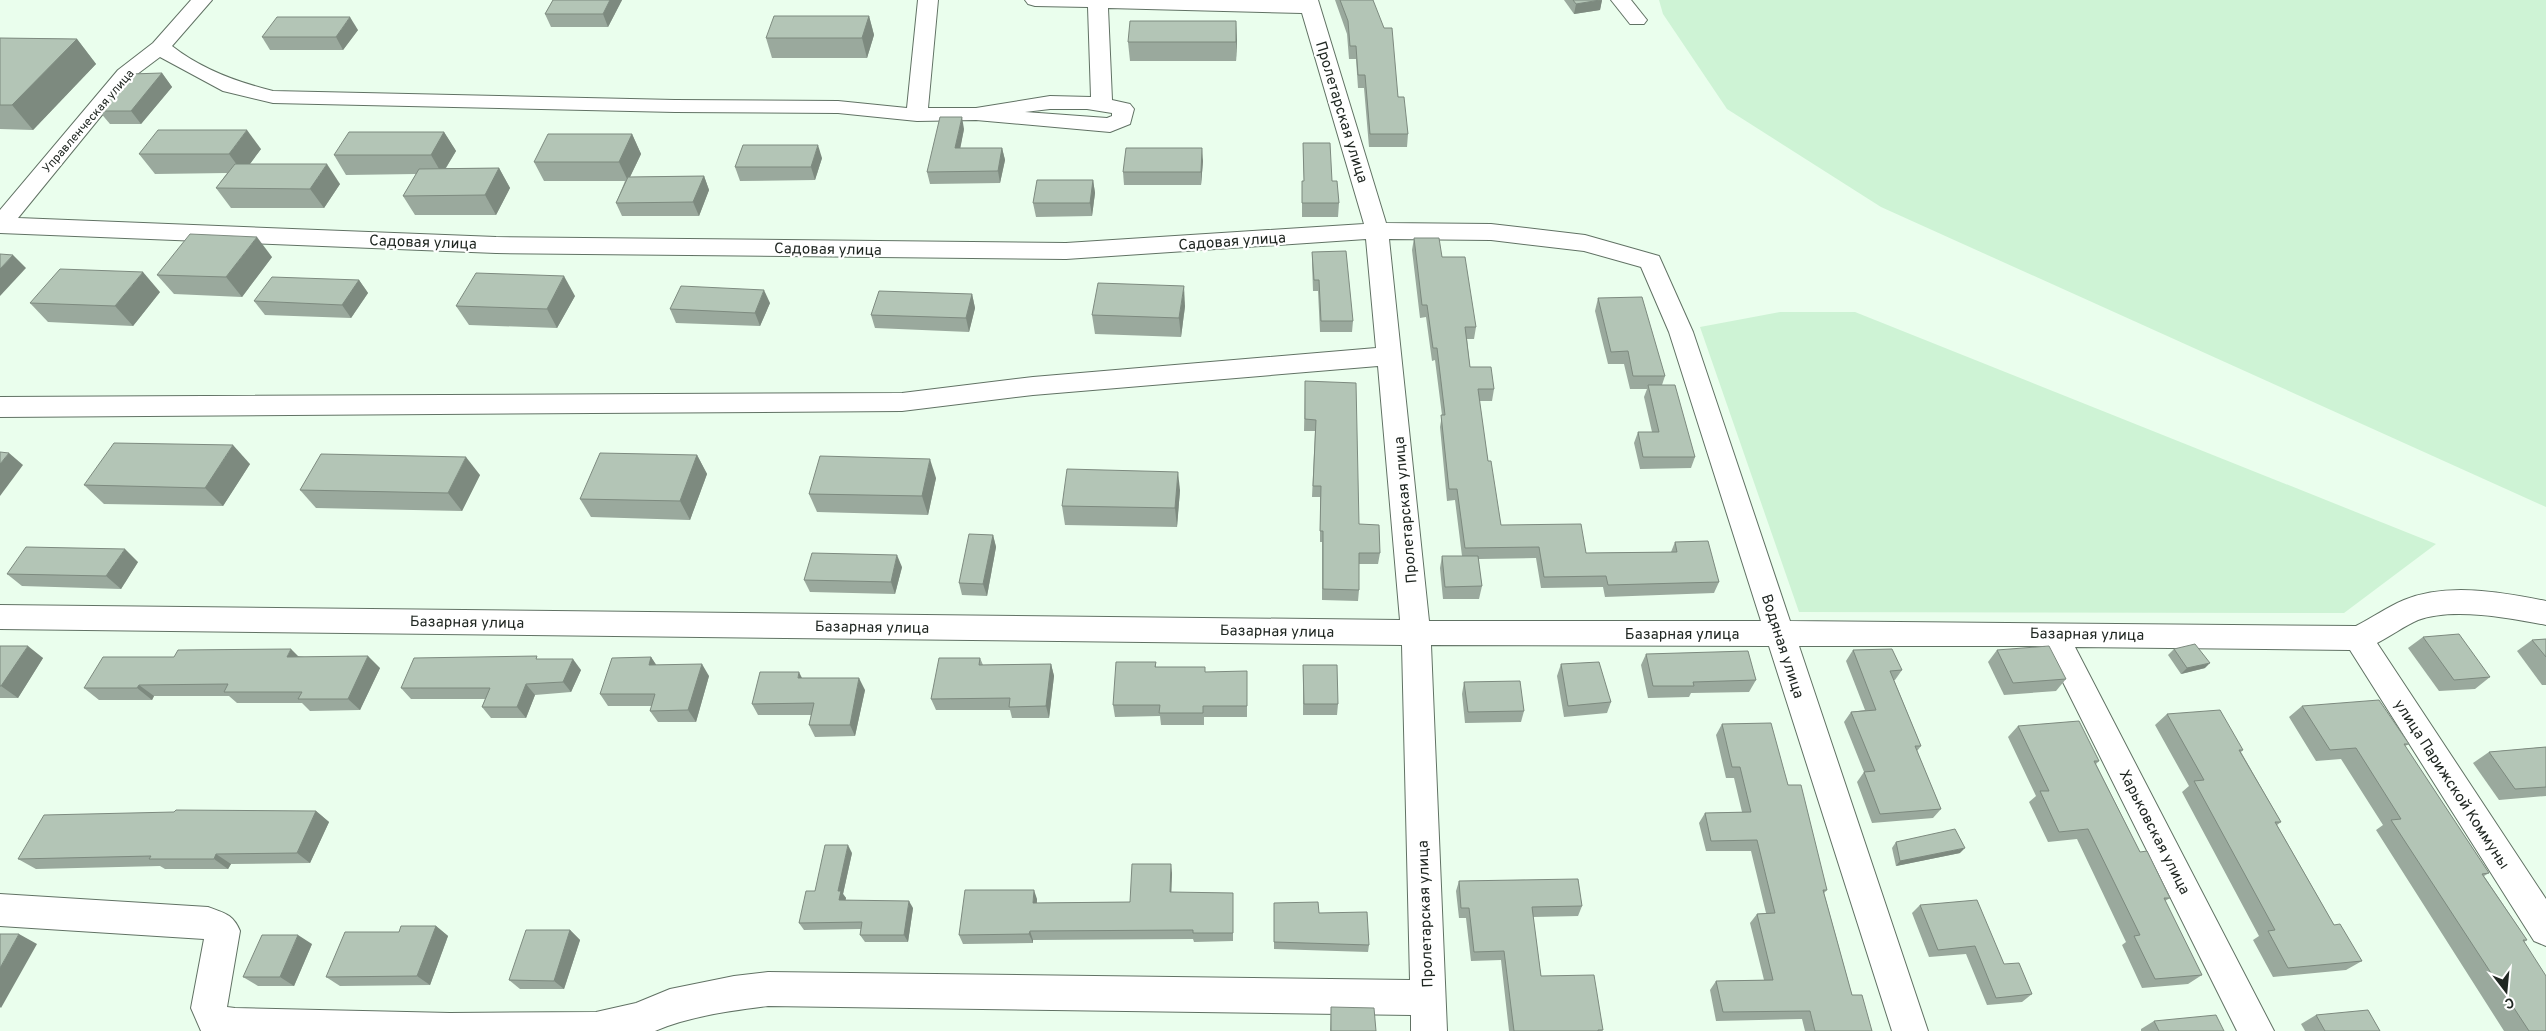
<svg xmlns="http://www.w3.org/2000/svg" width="2546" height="1031" viewBox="0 0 2546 1031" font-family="Overpass,sans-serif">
	<rect width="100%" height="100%" fill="#eafeed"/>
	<g fill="#cef3d5">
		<polygon points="1659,0 2546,0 2546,507 1881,207 1727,109 1663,14"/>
		<polygon points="1780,312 1855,312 2436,544 2344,613 1799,612 1700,327"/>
	</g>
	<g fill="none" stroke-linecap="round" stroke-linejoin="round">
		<g stroke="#617264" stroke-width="2">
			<g id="minor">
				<path d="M191 0H212L172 46C201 69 237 82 273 91L675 100 838 101 907 108 918 0H938L928 108H976L1050 96 1091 97 1088 7 1035 6 1028 4 1025 0H1318L1386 223 1491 224 1585 235 1659 256 1693 332 1790 621 2356 626C2372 618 2387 607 2404 600 2447 582 2502 592 2546 601V625C2510 618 2453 607 2418 620 2404 626 2391 636 2377 643L2546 899V946L2534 941 2350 650 2075 647 2274 1031H2237L2045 646H1799L1928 1031H1892L1769 646 1431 645 1447 1031H1411V1015L768 1006C730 1011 690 1016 655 1031H201L191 1008 204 939 0 926V894L208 907C224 913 233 914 240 931L227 1007 235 1008 450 1013 596 1012 636 1003 670 989 734 976 768 972 1410 980 1402 645 0 629V605L1400 620 1378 366 1033 395 902 411 0 417V397L902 393 1033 377 1376 348 1366 239 1066 259 496 253 0 233V210L118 70 153 43ZM1108 8 1302 13 1364 224 1066 243 496 237 18 218 132 78 160 57 223 91 273 103 675 112 838 113 917 121 976 120 1110 132 1130 124 1134 109 1130 104 1112 100ZM1050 109H1087L1112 113V116L1107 118 1025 112ZM1389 239 1491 240 1584 251 1641 267 1669 332 1761 621H1429Z"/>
				<polygon points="1611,0 1631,0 1647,20 1644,24 1630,24"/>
			</g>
		</g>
		<use href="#minor" fill="#fff" fill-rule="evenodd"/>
	</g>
	<g fill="#9aa99d">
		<polygon points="553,0 622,0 608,27 551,27 545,14"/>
		<polygon points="1335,0 1373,0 1408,134 1407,147 1369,147 1364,88 1358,88 1356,59 1349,59 1347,34"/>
		<polygon points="1564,0 1602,0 1600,10 1574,14"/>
		<polygon points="869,16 874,35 867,58 772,58 766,38"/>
		<polygon points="358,30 343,50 270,50 262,37"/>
		<polygon points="0,38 77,39 96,64 33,130 0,129"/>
		<polygon points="1237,40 1236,61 1130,61 1128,42"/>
		<polygon points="162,73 172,87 141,124 110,124 99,111"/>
		<polygon points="964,129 960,148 1002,148 1005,160 1000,183 930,184 927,172"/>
		<polygon points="444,132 456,151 446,168 499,168 510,188 496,215 415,215 403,196 416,174 346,175 334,155"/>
		<polygon points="632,134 641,154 630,177 704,176 709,190 699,216 622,216 616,203 625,181 544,181 534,162"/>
		<polygon points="1303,143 1332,181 1339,203 1338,217 1302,217 1302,181 1304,181"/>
		<polygon points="261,149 250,164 340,184 324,208 231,208 216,188 227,173 155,174 139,154"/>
		<polygon points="822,158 815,180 740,181 735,167"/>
		<polygon points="1203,161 1201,185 1124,185 1123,172"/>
		<polygon points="1093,180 1095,193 1092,216 1036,217 1033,203"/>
		<polygon points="1414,238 1442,257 1476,327 1474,339 1467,339 1470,367 1494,389 1492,401 1479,401 1488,461 1501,525 1586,553 1671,552 1675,542 1719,582 1714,593 1605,597 1603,587 1541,588 1536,558 1478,559 1482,586 1479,599 1443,599 1440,568 1442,556 1462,556 1455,500 1447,501 1440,427 1442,415 1435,360 1432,361 1426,317 1420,318 1412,250"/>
		<polygon points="1312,252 1353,321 1352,332 1320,332 1318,291 1313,291 1312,263"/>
		<polygon points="272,257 242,297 174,294 157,275"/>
		<polygon points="359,280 368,293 351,318 265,315 254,301"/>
		<polygon points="160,292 133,326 48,322 30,303"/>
		<polygon points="972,294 975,308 969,332 875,328 871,315"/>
		<polygon points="575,296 557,328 469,325 456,306"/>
		<polygon points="1598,298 1665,376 1662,385 1695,457 1691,468 1640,469 1634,443 1638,432 1652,432 1644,397 1647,389 1630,389 1624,364 1608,364 1595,311"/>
		<polygon points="770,303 760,326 676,323 670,309"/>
		<polygon points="1185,306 1181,337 1095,334 1092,315"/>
		<polygon points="1305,381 1359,524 1380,553 1378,564 1359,564 1359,590 1358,601 1322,600 1322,542 1320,542 1320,497 1312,497 1315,431 1304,431"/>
		<polygon points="697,455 707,474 690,520 591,517 580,499"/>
		<polygon points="250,464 223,506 104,504 84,485"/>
		<polygon points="480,475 462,511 316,508 300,490"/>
		<polygon points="936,478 928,515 817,512 809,494"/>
		<polygon points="1180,490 1177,527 1065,525 1062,506"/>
		<polygon points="993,535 996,547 987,596 962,595 959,583"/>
		<polygon points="138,562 121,589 22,586 7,574"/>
		<polygon points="902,567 895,594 810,592 804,580"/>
		<polygon points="2423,637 2490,677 2475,689 2439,691 2408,648"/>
		<polygon points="2546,639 2546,685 2542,685 2517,651 2532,640"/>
		<polygon points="0,646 43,658 18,698 0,698"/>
		<polygon points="2174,649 2205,668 2181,674 2168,655"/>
		<polygon points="1853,650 1902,670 1895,680 1894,680 1921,746 1917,751 1941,809 1933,818 1872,823 1857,782 1864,772 1844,722 1851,712 1865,710 1846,661"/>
		<polygon points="1997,650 2066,679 2056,691 2004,695 1988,662"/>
		<polygon points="1646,654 1756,680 1749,692 1691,693 1689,697 1648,698 1641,665"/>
		<polygon points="298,656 380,668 360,710 310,711 302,703 237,703 229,696 154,696 152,700 99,700 84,688"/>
		<polygon points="651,657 656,665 709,676 696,722 658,722 650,711 652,706 608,706 600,694"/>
		<polygon points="980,658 983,665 1051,664 1054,676 1049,718 1012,718 1010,710 936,710 931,699"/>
		<polygon points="539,659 581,670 571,692 535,695 526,718 491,718 482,707 485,699 411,699 401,688"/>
		<polygon points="1156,662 1156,667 1205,667 1205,672 1247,683 1247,717 1204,717 1204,725 1161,725 1160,716 1115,717 1113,705"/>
		<polygon points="1561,664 1611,702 1607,713 1564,717 1557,676"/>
		<polygon points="1303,665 1338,704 1337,715 1303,715"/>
		<polygon points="803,678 865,690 855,736 815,737 809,725 811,715 758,715 752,704"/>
		<polygon points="1464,682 1524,711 1521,722 1465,723 1462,694"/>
		<polygon points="2302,706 2409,744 2405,746 2489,873 2484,876 2527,940 2524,942 2546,1031 2504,1031 2376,830 2383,825 2341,759 2316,761 2289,717"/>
		<polygon points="2167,714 2243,750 2241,752 2281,822 2277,825 2334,925 2362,961 2346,970 2273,977 2253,940 2259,936 2182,792 2189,786 2155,725"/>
		<polygon points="1722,724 1788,785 1827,890 1824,893 1852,995 1872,1031 1805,1031 1802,1019 1716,1021 1710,990 1716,981 1764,980 1750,923 1757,914 1766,913 1751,851 1706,851 1699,823 1705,813 1742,812 1734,778 1726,778 1716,735"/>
		<polygon points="2018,726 2099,761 2096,764 2140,852 2170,898 2165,901 2202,975 2188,984 2142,988 2122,945 2126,942 2077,839 2048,842 2029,802 2036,796 2008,737"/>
		<polygon points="2546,747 2546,796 2499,800 2473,763 2489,752"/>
		<polygon points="316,811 329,822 310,863 231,864 228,869 165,869 160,866 36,869 18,859"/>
		<polygon points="1896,842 1960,853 1896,866 1892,848"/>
		<polygon points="852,853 843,894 846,898 845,900 913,908 908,942 865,942 860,935 861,929 804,930 799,923 815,891"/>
		<polygon points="1172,873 1171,892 1233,902 1233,941 1194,942 1193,939 1033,940 1033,943 963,944 959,935 1037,899 1037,903 1130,902"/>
		<polygon points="1459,881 1582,906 1578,916 1533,917 1541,976 1603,1030 1602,1031 1509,1031 1501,960 1471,961 1466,918 1459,918 1456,891"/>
		<polygon points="1274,903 1319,913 1369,945 1368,952 1274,949"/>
		<polygon points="1920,905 2004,964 2032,994 2022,1002 1987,1005 1966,954 1929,957 1912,913"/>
		<polygon points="436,926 448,936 430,985 340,986 326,977 399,932"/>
		<polygon points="570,930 580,940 564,989 520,989 509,980"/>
		<polygon points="312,944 294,986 258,986 243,977"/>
		<polygon points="1331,1007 1376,1031 1330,1031"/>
		<polygon points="2316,1015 2380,1031 2305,1031 2301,1024"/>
		<polygon points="2154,1021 2224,1031 2141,1031 2141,1029"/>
	</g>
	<g fill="#7d8a7f">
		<polygon points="610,0 622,0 608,27 603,14"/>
		<polygon points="1602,0 1600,10 1574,14 1576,4"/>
		<polygon points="869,16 874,35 867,58 862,38"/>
		<polygon points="350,17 358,30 343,50 336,37"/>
		<polygon points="1236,21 1237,40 1236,61"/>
		<polygon points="77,39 96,64 33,130 12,105"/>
		<polygon points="162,73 172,87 141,124 131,111"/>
		<polygon points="962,117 964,129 958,160 955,148"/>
		<polygon points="247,130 261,149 243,173 229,154"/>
		<polygon points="444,132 456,151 442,174 431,155"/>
		<polygon points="632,134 641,154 628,181 619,162"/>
		<polygon points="818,145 822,158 815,180 811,167"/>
		<polygon points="1002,148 1005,160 1000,183 998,171"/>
		<polygon points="1202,148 1203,161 1201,185 1201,172"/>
		<polygon points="327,164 340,184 324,208 310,189"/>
		<polygon points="499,168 510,188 496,215 485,195"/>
		<polygon points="704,176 709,190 699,216 693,202"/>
		<polygon points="1093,180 1095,193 1092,216 1090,203"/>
		<polygon points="257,237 272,257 242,297 226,277"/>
		<polygon points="13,255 26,268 0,296 0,269"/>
		<polygon points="143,272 160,292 133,326 115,306"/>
		<polygon points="564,276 575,296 557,328 547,309"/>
		<polygon points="359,280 368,293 351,318 342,305"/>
		<polygon points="1184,286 1185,306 1181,337 1179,318"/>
		<polygon points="764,290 770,303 760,326 755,313"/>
		<polygon points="972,294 975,308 969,332 966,318"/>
		<polygon points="233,445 250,464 223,506 205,488"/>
		<polygon points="9,453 23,465 0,496 0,464"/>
		<polygon points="697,455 707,474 690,520 680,501"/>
		<polygon points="466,457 480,475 462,511 448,493"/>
		<polygon points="930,459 936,478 928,515 922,496"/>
		<polygon points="1178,472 1180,490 1177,527 1175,508"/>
		<polygon points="993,535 996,547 987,596 983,584"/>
		<polygon points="125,549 138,562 121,589 106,576"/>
		<polygon points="897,555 902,567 895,594 891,582"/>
		<polygon points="28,646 43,658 18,698 1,686"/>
		<polygon points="291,649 303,661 287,657"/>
		<polygon points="368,656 380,668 360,710 348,699"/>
		<polygon points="651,657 659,669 649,665"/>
		<polygon points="573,659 581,670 571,692 563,682"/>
		<polygon points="2210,663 2205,668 2181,674 2187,668"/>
		<polygon points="702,664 709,676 696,722 688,710"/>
		<polygon points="1051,664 1054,676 1049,718 1046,706"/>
		<polygon points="799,672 805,684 798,678"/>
		<polygon points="859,678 865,690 855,736 850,725"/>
		<polygon points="526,684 535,695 526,718 517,707"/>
		<polygon points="139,685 154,696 152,700 137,688"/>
		<polygon points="316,811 329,822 310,863 297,853"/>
		<polygon points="848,845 852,853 843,894 846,898 844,908 839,900 838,891"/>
		<polygon points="1965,848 1960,853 1896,866 1900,861"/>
		<polygon points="216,854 231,864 228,869 214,859"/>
		<polygon points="1171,864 1172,873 1171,902 1170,892"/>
		<polygon points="1034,890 1037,899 1036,912 1033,903"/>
		<polygon points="909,901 913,908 908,942 904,935"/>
		<polygon points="436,926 448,936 430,985 417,976"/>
		<polygon points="570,930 580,940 564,989 554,981"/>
		<polygon points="1030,931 1033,940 1033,943 1029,934"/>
		<polygon points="19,934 37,944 1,1008 0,1007 0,968"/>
		<polygon points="298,935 312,944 294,986 280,977"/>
	</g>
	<g fill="#b3c5b6" stroke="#7d8a7f">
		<polygon points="553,0 610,0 603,14 545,14"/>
		<polygon points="1340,0 1373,0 1384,28 1392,28 1398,97 1404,97 1408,134 1370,134 1365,75 1358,75 1356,46 1350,46 1348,21"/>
		<polygon points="1573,0 1600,0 1576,4"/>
		<polygon points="774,16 869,16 862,38 766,38"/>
		<polygon points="277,17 350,17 336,37 262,37"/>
		<polygon points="1130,21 1236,21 1236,42 1128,42"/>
		<polygon points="0,38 77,39 12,105 0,105"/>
		<polygon points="162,73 131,111 99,111 131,74"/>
		<polygon points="940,117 962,117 955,148 1002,148 998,171 927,172"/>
		<polygon points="158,130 247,130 229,154 139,154"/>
		<polygon points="349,132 444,132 431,155 334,155"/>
		<polygon points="548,134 632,134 619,162 534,162"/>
		<polygon points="1303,143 1330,143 1332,181 1337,181 1339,203 1302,203 1302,181 1304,181"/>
		<polygon points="743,145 818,145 811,167 735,167"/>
		<polygon points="1126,148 1202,148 1201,172 1123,172"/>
		<polygon points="235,164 327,164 310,189 216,188"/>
		<polygon points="499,168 485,195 403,196 419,169"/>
		<polygon points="704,176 693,202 616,203 628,177"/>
		<polygon points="1037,180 1093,180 1090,203 1033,203"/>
		<polygon points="190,234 257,237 226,277 157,275"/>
		<polygon points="1414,238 1439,238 1442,257 1465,257 1476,327 1465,327 1470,367 1491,367 1494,389 1478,389 1488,461 1491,461 1501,525 1581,524 1586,553 1677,552 1675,542 1708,541 1719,582 1608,585 1606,576 1544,577 1539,547 1465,548 1457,489 1449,489 1441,415 1445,415 1437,348 1433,348 1427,305 1422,305"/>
		<polygon points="1346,251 1353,321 1321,321 1319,280 1314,280 1312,252"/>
		<polygon points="0,254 13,255 0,269"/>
		<polygon points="60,269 143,272 115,306 30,303"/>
		<polygon points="476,273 564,276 547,309 456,306"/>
		<polygon points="272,277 359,280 342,305 254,301"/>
		<polygon points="1098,283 1184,286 1179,318 1092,315"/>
		<polygon points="681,286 764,290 755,313 670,309"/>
		<polygon points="879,291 972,294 966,318 871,315"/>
		<polygon points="1642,297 1665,376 1633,376 1628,351 1611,352 1598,298"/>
		<polygon points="1305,381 1356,383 1359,524 1379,525 1380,553 1359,553 1359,590 1323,589 1323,531 1320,531 1321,486 1313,486 1316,420 1305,419"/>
		<polygon points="1648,385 1675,385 1695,457 1643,457 1638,432 1659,432"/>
		<polygon points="114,443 233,445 205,488 84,485"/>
		<polygon points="0,452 9,453 0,464"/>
		<polygon points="600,453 697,455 680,501 580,499"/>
		<polygon points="321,454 466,457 448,493 300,490"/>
		<polygon points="820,456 930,459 922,496 809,494"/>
		<polygon points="1067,469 1178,472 1175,508 1062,506"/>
		<polygon points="969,534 993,535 983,584 959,583"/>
		<polygon points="26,547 125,549 106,576 7,574"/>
		<polygon points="812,553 897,555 891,582 804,580"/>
		<polygon points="1442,556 1478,556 1482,586 1445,587"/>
		<polygon points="2459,634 2490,677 2454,680 2423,637"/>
		<polygon points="2546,639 2546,657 2532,640"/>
		<polygon points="2195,644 2210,663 2187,668 2174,649"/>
		<polygon points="0,646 28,646 1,686 0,686"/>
		<polygon points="2049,646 2066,679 2013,683 1997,650"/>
		<polygon points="291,649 287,657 368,656 348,699 298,699 302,692 224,692 228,684 139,685 137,688 84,688 103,657 174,657 178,650"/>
		<polygon points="1892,649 1902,670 1890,671 1921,746 1915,746 1941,809 1880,814 1864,772 1875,771 1851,712 1876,710 1853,650"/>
		<polygon points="1748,651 1756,680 1693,682 1694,686 1653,686 1646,654"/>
		<polygon points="537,656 536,659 573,659 563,682 526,684 517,707 482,707 490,688 401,688 414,658"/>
		<polygon points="651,657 649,665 702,664 688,710 650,711 655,694 600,694 612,658"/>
		<polygon points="939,658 980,658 979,665 1051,664 1046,706 1009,707 1010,698 931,699"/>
		<polygon points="1116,662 1156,662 1155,667 1205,667 1205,672 1247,671 1247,706 1203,706 1203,713 1159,713 1160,705 1113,705"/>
		<polygon points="1599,662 1611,702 1568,706 1561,664"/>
		<polygon points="1303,665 1337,665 1338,704 1304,704"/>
		<polygon points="760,672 799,672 798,678 859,678 850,725 809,725 814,703 752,704"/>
		<polygon points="1520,681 1524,711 1468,712 1464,682"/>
		<polygon points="2379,700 2409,744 2404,744 2489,873 2482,874 2527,940 2523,940 2546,976 2546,1031 2529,1031 2391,820 2401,819 2356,748 2330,750 2302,706"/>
		<polygon points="2220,710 2243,750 2239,750 2281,822 2275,822 2334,925 2340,924 2362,961 2288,968 2268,931 2275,930 2194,781 2204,780 2167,714"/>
		<polygon points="2079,721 2099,761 2094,761 2140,852 2147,851 2170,898 2164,898 2202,975 2155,979 2134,936 2140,935 2088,829 2059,832 2040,791 2049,791 2018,726"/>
		<polygon points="1771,723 1788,785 1801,785 1827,890 1823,890 1852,995 1862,995 1872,1031 1815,1031 1810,1011 1723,1012 1716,981 1773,980 1757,914 1775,913 1757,840 1711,841 1705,813 1751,812 1740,767 1732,767 1722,724"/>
		<polygon points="2546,747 2546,787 2515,789 2489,752"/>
		<polygon points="176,810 316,811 297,853 216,854 214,859 149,859 151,856 18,859 44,815 174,812"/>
		<polygon points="1955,829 1965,848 1900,861 1896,842"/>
		<polygon points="825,845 848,845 838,891 841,891 839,900 909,901 904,935 860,935 862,922 799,923 806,891 815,891"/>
		<polygon points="1132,864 1171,864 1170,892 1233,893 1233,933 1193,933 1193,930 1030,931 1029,934 959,935 965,890 1034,890 1033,903 1130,902"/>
		<polygon points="1578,879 1582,906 1532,907 1541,976 1594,975 1603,1030 1598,1030 1598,1031 1514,1031 1504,951 1474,952 1469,908 1461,908 1459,881"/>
		<polygon points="1977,900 2004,964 2019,963 2032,994 1996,998 1975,946 1938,950 1920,905"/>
		<polygon points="1318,902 1319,913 1367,912 1369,945 1274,942 1274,903"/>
		<polygon points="401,926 436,926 417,976 326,977 345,932 399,932"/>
		<polygon points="526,930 570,930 554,981 509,980"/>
		<polygon points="0,934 19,934 0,968"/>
		<polygon points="262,935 298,935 280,977 243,977"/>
		<polygon points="1331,1007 1374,1008 1376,1031 1331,1031"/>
		<polygon points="2368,1010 2380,1031 2325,1031 2316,1015"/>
		<polygon points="2216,1015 2224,1031 2159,1031 2154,1021"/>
	</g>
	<g text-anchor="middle" stroke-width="4.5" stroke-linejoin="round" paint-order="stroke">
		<g font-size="12" fill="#202722" stroke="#fff">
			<text transform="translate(88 121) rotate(-49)" y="4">Управленческая улица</text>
		</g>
		<g font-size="15" fill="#202722" stroke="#fff">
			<text transform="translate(1342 112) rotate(73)" y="5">Пролетарская улица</text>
			<text transform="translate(1232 241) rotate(-4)" y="5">Садовая улица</text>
			<text transform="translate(423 242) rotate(2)" y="5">Садовая улица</text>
			<text transform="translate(828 249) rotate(1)" y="5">Садовая улица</text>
			<text transform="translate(1405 510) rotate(-95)" y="5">Пролетарская улица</text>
			<text transform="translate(467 622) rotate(1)" y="5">Базарная улица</text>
			<text transform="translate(872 627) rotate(1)" y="5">Базарная улица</text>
			<text transform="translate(1277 631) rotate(1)" y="5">Базарная улица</text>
			<text x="1682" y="639">Базарная улица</text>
			<text transform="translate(2087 634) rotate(1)" y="5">Базарная улица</text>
			<text transform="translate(1783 646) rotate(72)" y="5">Водяная улица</text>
			<text transform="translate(2452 784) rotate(57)" y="5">улица Парижской Коммуны</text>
			<text transform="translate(2155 832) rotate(63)" y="5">Харьковская улица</text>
			<text transform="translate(1425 914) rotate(-92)" y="5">Пролетарская улица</text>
		</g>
	</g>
	<g transform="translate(2506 991) rotate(164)" stroke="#ffffff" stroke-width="4" paint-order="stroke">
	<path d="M0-4L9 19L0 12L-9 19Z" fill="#202722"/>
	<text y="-8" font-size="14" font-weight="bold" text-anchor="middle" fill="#202722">С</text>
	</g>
</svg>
